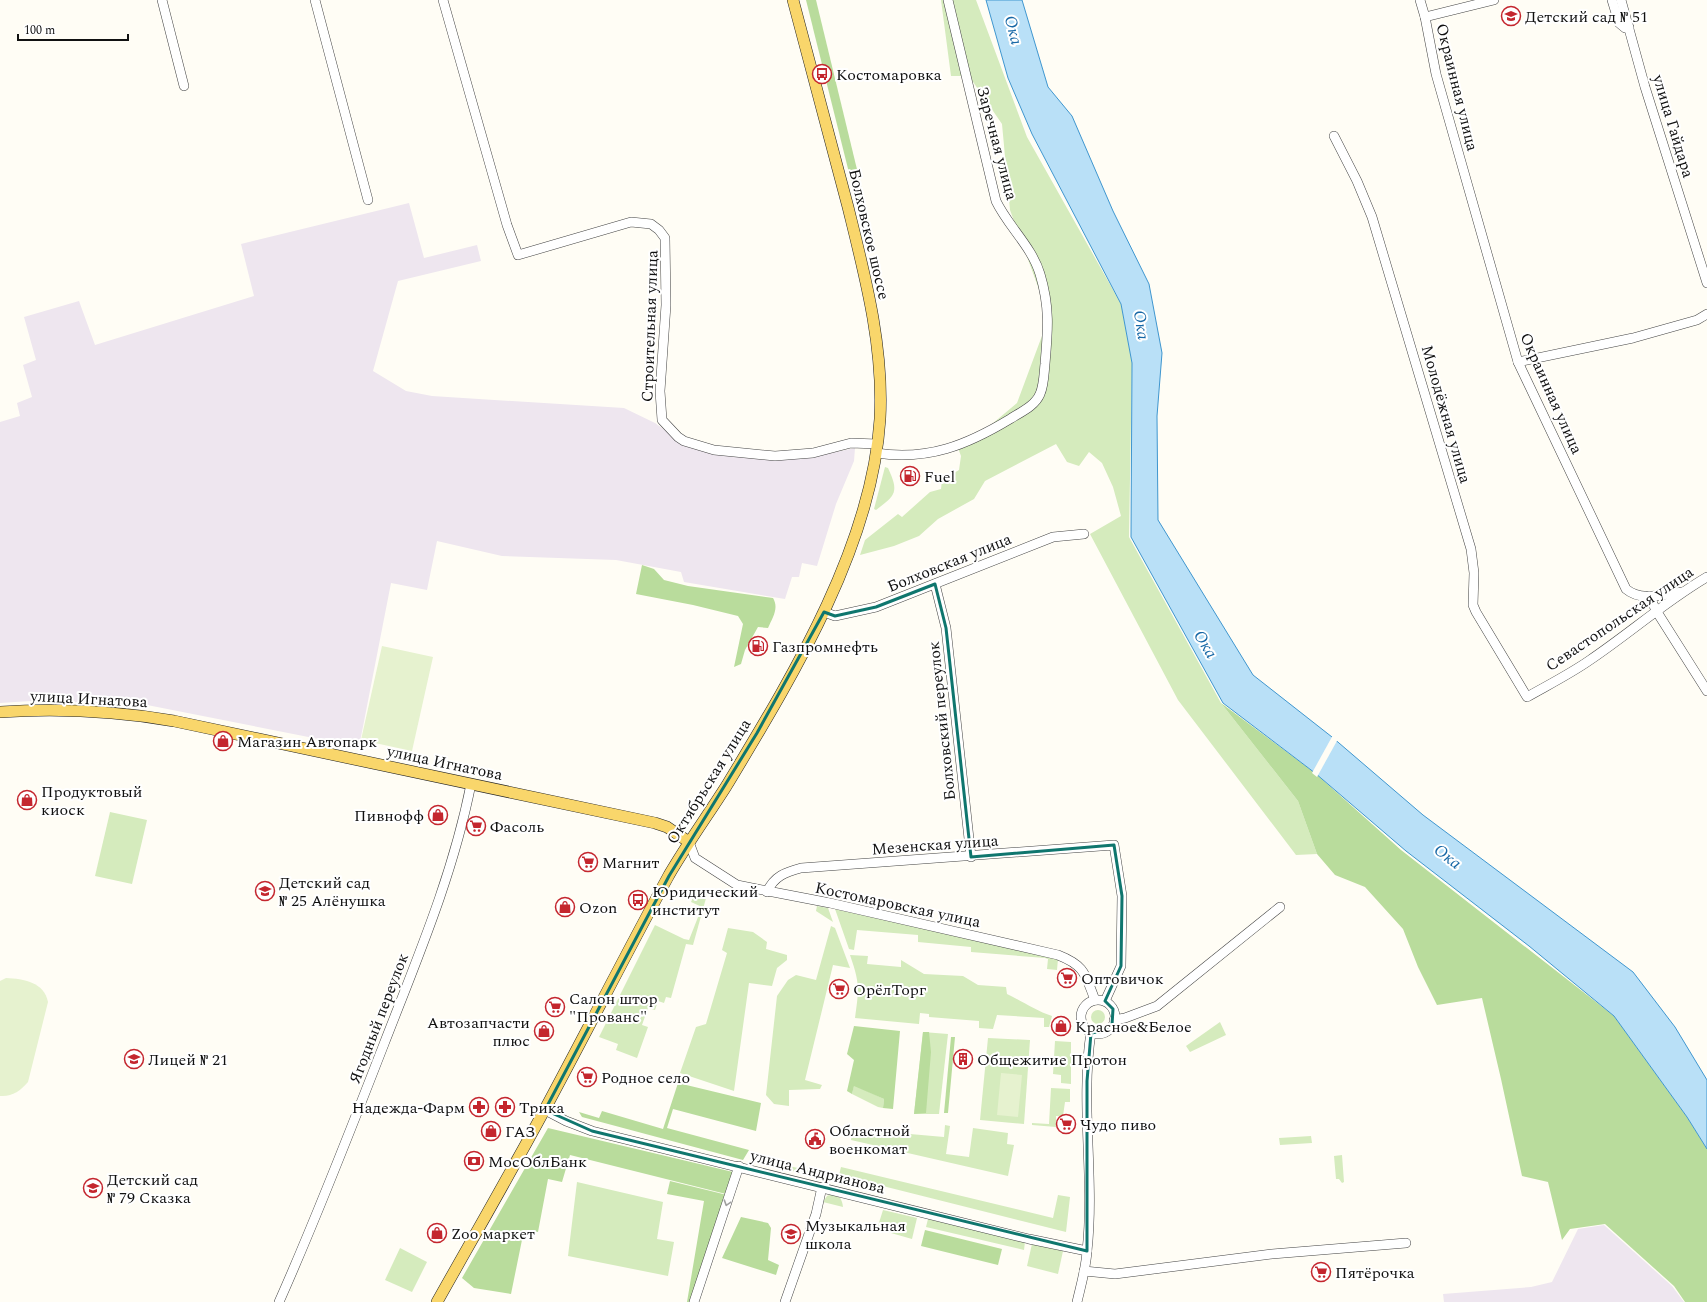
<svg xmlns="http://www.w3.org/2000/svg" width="1707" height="1302" viewBox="0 0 1707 1302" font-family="Spectral,serif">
	<rect width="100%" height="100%" fill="#fffdf5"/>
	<g fill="#eee6ef">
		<polygon points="409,203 424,258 477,245 481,261 398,281 373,371 406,391 432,396 624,408 655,423 686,445 821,455 855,448 854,461 836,504 817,566 802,563 799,577 792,577 785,599 684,582 681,572 616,560 502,556 437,541 427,590 391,583 359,747 142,704 31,701 0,703 0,422 20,416 17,403 32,397 23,365 36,360 24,317 79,301 95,345 254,296 241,244"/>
		<polygon points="1604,1225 1672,1286 1684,1302 1444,1302 1443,1294 1531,1287 1552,1282 1578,1229"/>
	</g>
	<g fill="#d5ebbd">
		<polygon points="941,0 976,0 1027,137 1121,304 1132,363 1129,537 1221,703 1298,801 1317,854 1296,855 1178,700 1090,534 1121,516 1113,487 1102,463 1089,452 1079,466 1067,462 1056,444 985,481 974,499 938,519 919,536 894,546 860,555 865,540 898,514 902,517 930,492 941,489 942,480 959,470 961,456 958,448 967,445 1017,403 1049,317 1010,210 1002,124 969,76 951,76"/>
		<path d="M885 467 888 468C899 492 896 495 876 510L874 509Z"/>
		<polygon points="110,812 147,820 132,884 95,876"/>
		<polygon points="697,889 708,891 693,945 686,944 671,998 666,997 664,1003 658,1001 655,1010 648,1008 642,1025 648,1027 637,1058 616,1050 618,1044 599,1037 655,925 684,939 689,940 702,907 691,902"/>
		<polygon points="817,906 828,908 833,922 816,911"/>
		<polygon points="835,909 1058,959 1057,970 1047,969 1048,959 1045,958 971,952 971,947 918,942 918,935 857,930 854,950 849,949"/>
		<polygon points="831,926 835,928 850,968 833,965 805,1080 822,1085 820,1089 789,1090 789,1106 774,1104 766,1095 777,996 788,980 796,975 816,980"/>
		<polygon points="728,928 753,932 767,942 766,949 787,955 787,960 777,968 772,986 749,983 734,1091 680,1073 696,1027 706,1024 727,953 722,950"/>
		<path d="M850 955 868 956 867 964 901 967V960L924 974 963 976 978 985 1006 987 1007 994C1022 1001 1036 1011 1052 1016L1049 1027H1044V1018L997 1015 993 1029 979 1028V1021L929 1017V1014L920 1013 919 1024 855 1018C859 988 860 984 850 955Z"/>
		<circle cx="1098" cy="1017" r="7"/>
		<polygon points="1220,1022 1226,1035 1190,1052 1186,1046"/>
		<polygon points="923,1032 948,1034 939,1114 914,1114"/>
		<polygon points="988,1038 1030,1040 1024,1124 980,1120"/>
		<polygon points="1055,1041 1071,1042 1071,1084 1061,1083 1061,1075 1053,1074"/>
		<polygon points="854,1085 884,1099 883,1108 878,1107 852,1094"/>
		<polygon points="1051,1088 1070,1089 1070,1102 1065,1102 1063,1116 1056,1116 1056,1127 1032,1125 1032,1123 1049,1124"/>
		<polygon points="945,1125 950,1126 946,1154 969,1157 973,1128 1008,1133 1007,1144 1014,1145 1008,1176 851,1140 853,1129 944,1137"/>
		<polygon points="1311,1136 1312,1143 1280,1145 1279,1138"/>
		<polygon points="1342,1155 1344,1182 1342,1183 1339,1179 1336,1179 1334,1156"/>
		<polygon points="781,1164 831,1176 830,1180 780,1168"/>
		<polygon points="841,1167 1053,1218 1058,1195 1070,1197 1066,1232 839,1175"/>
		<polygon points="577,1182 663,1202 657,1239 674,1242 668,1276 568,1256"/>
		<path d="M832 1194C840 1196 842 1199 843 1207L823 1202 827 1196Z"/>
		<polygon points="883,1210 917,1218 912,1239 877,1229"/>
		<polygon points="928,1219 1025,1242 1024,1250 926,1227"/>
		<polygon points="1032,1244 1063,1251 1058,1274 1027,1266"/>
		<polygon points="400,1248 427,1262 412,1292 385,1280"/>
	</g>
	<g fill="#b9dc9c">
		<polygon points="806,0 816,0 869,219 861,221"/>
		<path d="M642 565 654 569 664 580 688 586 773 598C779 608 773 617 768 628L758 627 745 650 741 664 734 667 743 624 738 616 693 605 636 594Z"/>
		<polygon points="1221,703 1315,773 1401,850 1614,1016 1687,1117 1707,1149 1707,1302 1685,1302 1674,1286 1605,1224 1570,1229 1562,1240 1548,1182 1522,1176 1501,1079 1482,998 1437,1005 1418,967 1403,929 1365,887 1335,875 1317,854 1298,801"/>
		<polygon points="854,1026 900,1031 893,1109 883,1108 884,1099 854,1086 852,1094 847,1091 854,1060 847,1054"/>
		<polygon points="923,1032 929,1032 931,1052 926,1113 914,1114"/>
		<polygon points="951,1037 955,1037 948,1113 944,1113"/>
		<polygon points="678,1083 761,1103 756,1131 673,1109 667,1128 749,1150 743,1160 582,1117 579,1112 599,1118 602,1111 663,1129"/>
		<polygon points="548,1128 733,1172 726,1194 570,1155 562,1182 548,1179 538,1232 524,1230 511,1294 474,1288 462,1278"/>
		<polygon points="670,1181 727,1195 690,1302 687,1302 704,1201 667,1194"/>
		<polygon points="741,1217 768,1223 771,1228 768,1260 779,1265 776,1275 722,1258"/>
		<polygon points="925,1230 1002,1249 998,1265 921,1246"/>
	</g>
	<g fill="#e6f2cf">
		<polygon points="382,646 433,657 412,751 361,740"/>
		<path d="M6 978C24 979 44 982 48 1002L28 1082C20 1091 12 1097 0 1096V981Z"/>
		<polygon points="1001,1073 1022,1075 1018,1117 997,1115"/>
	</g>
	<polygon fill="#b9e0f7" stroke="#3f96cf" points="986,0 1022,0 1048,87 1072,116 1113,211 1149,284 1162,353 1157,416 1158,520 1253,675 1332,737 1423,815 1633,972 1675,1027 1707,1080 1707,1149 1687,1117 1614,1016 1529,946 1406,851 1315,773 1223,703 1131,537 1132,363 1121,304 1032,134 1008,78"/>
	<polygon fill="#fffdf5" points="1333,735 1338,739 1317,777 1312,773"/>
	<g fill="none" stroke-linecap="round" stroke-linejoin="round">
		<g stroke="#444" stroke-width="10">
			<g id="minor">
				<polyline points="162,0 184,86"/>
				<polyline points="315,0 368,200"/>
				<polyline points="443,0 507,225 518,255 631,222 651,224 659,230 665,238 666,305 660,391 662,420 678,437 684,441 714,450 775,456 813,453 851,443 877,444"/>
				<path d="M1420 0 1425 17 1436 74 1518 362 1626 589C1641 602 1664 594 1682 592"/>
				<polyline points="1612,0 1619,23 1625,28 1629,27"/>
				<polyline points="1621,0 1645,87 1707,283"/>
				<polyline points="1425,17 1494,0"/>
				<path d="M1334 136 1357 181 1372 217 1471 549 1474 573 1473 605 1476 612 1527 697C1548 685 1570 674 1590 660 1630 633 1666 601 1707 577"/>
				<polyline points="1518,362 1633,338 1697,320 1707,314"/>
				<path d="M876 453C928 461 967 445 1010 419 1021 412 1035 406 1040 394 1044 385 1044 373 1045 364 1048 330 1050 307 1040 274 1032 247 1008 226 996 201L948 0"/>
				<polyline points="935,584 946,628 971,857"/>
				<polyline points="1649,596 1657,612 1707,691"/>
				<polyline points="824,612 835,616 876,607 1053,537 1084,534"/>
				<path d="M689 842 695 858 737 885 830 903 1058 955C1086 966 1085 975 1095 1000"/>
				<path d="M767 892C774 876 786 872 801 868L1114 845 1122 896 1121 966 1105 1001"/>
				<circle cx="1098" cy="1017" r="17"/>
				<polyline points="1114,1020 1125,1018 1157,1006 1280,907"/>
				<polyline points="545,1110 566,1121 592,1131 1029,1239 1087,1251"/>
				<polyline points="1084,1271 1115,1274 1272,1254 1406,1243"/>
				<path d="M279 1302C317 1217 350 1131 384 1044 417 959 453 875 471 784"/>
				<polyline points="694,1302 739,1166"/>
				<polyline points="785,1302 816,1214 822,1187"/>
				<path d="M1077 1302C1081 1285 1086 1268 1087 1251 1095 1178 1080 1105 1091 1032"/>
			</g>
		</g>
		<g stroke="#222" stroke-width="12">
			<g id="major">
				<path d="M0 712C59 708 116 711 174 721L655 823 667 827 689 842"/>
				<path d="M437 1302C473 1238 510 1174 545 1109 587 1031 627 952 669 875 687 844 708 815 727 785 792 677 872 547 880 419 884 347 865 276 848 207 830 138 812 69 793 0"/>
			</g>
		</g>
		<use href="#minor" stroke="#fff" stroke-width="9"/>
		<use href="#major" stroke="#f9d66b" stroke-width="11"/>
	</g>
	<defs><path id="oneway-chevron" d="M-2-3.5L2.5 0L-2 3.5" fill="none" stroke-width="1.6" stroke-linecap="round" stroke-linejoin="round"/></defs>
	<use stroke="#a0a0a0" href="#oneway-chevron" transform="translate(727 1203) rotate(108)"/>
	<path fill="none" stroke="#0f766e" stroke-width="3" stroke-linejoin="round" d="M935 584 946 628 971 857 1114 845 1122 896 1121 966 1105 1001 1113 1009 1112 1025 1105 1031 1091 1033 1087 1081V1251L592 1131 545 1110 669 876 757 733 824 612 835 616 876 607Z"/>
	<defs>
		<g id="school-ring" transform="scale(1)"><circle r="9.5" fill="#fff" stroke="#c4262e" stroke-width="1.5"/><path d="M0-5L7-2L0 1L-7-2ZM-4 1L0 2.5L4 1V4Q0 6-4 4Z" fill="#c4262e"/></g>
		<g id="bus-ring" transform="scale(1)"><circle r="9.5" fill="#fff" stroke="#c4262e" stroke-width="1.5"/><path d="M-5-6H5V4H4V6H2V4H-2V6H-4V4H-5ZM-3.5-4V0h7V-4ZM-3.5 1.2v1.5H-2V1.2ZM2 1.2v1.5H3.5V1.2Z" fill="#c4262e"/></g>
		<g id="fuel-ring" transform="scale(1)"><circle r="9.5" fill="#fff" stroke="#c4262e" stroke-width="1.5"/><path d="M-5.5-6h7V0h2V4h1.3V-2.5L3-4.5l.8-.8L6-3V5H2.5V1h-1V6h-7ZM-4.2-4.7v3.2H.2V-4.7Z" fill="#c4262e"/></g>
		<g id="shop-ring" transform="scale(1)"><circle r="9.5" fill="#fff" stroke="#c4262e" stroke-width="1.5"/><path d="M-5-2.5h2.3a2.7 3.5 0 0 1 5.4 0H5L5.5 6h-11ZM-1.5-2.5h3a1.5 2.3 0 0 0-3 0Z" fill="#c4262e"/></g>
		<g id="supermarket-ring" transform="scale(1)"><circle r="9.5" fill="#fff" stroke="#c4262e" stroke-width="1.5"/><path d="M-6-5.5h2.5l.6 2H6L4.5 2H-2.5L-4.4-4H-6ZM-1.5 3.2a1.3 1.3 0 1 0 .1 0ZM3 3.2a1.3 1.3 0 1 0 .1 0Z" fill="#c4262e"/></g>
		<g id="building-ring" transform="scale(1)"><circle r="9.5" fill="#fff" stroke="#c4262e" stroke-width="1.5"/><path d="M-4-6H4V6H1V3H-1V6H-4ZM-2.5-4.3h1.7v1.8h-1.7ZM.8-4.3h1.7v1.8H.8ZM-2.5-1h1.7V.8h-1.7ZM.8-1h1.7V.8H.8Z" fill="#c4262e"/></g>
		<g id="pharmacy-ring" transform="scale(1)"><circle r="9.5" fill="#fff" stroke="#c4262e" stroke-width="1.5"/><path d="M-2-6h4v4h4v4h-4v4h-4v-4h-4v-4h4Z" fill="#c4262e"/></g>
		<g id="civic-ring" transform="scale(1)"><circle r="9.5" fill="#fff" stroke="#c4262e" stroke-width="1.5"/><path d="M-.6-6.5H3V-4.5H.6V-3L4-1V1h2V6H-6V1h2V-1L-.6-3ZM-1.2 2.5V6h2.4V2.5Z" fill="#c4262e"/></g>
		<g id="bank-ring" transform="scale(1)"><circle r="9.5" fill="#fff" stroke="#c4262e" stroke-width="1.5"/><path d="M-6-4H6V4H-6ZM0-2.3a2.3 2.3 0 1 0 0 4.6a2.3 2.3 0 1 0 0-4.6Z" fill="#c4262e"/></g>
	</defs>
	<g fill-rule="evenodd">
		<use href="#school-ring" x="1511" y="16"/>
		<use href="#bus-ring" x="822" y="74"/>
		<use href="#fuel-ring" x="910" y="476"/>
		<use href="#fuel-ring" x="758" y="646"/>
		<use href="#shop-ring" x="223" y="741"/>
		<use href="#shop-ring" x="27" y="800"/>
		<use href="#shop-ring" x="438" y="815"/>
		<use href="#supermarket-ring" x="476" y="826"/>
		<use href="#supermarket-ring" x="588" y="862"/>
		<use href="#school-ring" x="265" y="891"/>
		<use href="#bus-ring" x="638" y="900"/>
		<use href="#shop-ring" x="565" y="907"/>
		<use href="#supermarket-ring" x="1067" y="978"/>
		<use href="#supermarket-ring" x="839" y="989"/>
		<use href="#supermarket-ring" x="555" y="1007"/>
		<use href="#shop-ring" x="1061" y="1026"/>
		<use href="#shop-ring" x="544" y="1031"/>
		<use href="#school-ring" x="134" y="1059"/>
		<use href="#building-ring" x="963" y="1059"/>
		<use href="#supermarket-ring" x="587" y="1077"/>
		<use href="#pharmacy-ring" x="479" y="1107"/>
		<use href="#pharmacy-ring" x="505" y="1107"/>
		<use href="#supermarket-ring" x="1066" y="1124"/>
		<use href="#shop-ring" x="491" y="1131"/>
		<use href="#civic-ring" x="815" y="1139"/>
		<use href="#bank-ring" x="474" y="1161"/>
		<use href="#school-ring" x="93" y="1188"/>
		<use href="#shop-ring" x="437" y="1233"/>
		<use href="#school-ring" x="791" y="1234"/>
		<use href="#supermarket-ring" x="1321" y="1272"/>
	</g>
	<g text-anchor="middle" stroke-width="4" stroke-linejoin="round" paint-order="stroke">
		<g font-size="16" fill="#111" stroke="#fff" text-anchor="start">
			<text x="1525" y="22">Детский сад № 51</text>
			<text x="836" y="80">Костомаровка</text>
			<text x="924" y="482">Fuel</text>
			<text x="772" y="652">Газпромнефть</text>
			<text x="237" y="747">Магазин Автопарк</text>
			<text x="41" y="797">Продуктовый<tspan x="41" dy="18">киоск</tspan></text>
			<text x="424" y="821" text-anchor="end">Пивнофф</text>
			<text x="490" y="832">Фасоль</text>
			<text x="602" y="868">Магнит</text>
			<text x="279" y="888">Детский сад<tspan x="279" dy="18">№ 25 Алёнушка</tspan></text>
			<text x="652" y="897">Юридический<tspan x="652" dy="18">институт</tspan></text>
			<text x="579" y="913">Ozon</text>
			<text x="1081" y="984">Оптовичок</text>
			<text x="853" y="995">ОрёлТорг</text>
			<text x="569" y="1004">Салон штор<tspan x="569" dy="18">"Прованс"</tspan></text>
			<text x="530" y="1028" text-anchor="end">Автозапчасти<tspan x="530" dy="18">плюс</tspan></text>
			<text x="1075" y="1032">Красное&amp;Белое</text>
			<text x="148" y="1065">Лицей № 21</text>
			<text x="977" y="1065">Общежитие Протон</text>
			<text x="601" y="1083">Родное село</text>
			<text x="465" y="1113" text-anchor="end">Надежда-Фарм</text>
			<text x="519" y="1113">Трика</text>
			<text x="1080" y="1130">Чудо пиво</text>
			<text x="829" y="1136">Областной<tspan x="829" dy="18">военкомат</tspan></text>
			<text x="505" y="1137">ГАЗ</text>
			<text x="488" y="1167">МосОблБанк</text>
			<text x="107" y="1185">Детский сад<tspan x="107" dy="18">№ 79 Сказка</tspan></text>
			<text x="805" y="1231">Музыкальная<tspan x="805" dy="18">школа</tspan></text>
			<text x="451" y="1239">Zoo маркет</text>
			<text x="1335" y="1278">Пятёрочка</text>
		</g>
		<g font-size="16" fill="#111" stroke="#fff">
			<text transform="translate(1458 87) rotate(76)" y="6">Окраинная улица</text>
			<text transform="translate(1674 126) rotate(73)" y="6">улица Гайдара</text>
			<text transform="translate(998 143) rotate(75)" y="6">Заречная улица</text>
			<text transform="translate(870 234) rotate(77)" y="6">Болховское шоссе</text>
			<text transform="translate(649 326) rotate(-88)" y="6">Строительная улица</text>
			<text transform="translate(1552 393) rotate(66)" y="6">Окраинная улица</text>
			<text transform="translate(1447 414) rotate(74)" y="6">Молодёжная улица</text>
			<text transform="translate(949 562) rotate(-22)" y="6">Болховская улица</text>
			<text transform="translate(1619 618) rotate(-34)" y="6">Севастопольская улица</text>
			<text transform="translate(89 698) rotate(3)" y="6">улица Игнатова</text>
			<text transform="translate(941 721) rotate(-96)" y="6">Болховский переулок</text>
			<text transform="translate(445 762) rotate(12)" y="6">улица Игнатова</text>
			<text transform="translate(708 781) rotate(-58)" y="6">Октябрьская улица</text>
			<text transform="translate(935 844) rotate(-4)" y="6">Мезенская улица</text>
			<text transform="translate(898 904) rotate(12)" y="6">Костомаровская улица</text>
			<text transform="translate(378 1018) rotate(-69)" y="6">Ягодный переулок</text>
			<text transform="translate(818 1171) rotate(14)" y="6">улица Андрианова</text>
		</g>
		<g font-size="17" font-style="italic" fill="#1768a6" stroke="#fff">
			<text transform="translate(1014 30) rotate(75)" y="6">Ока</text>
			<text transform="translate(1142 325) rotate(81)" y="6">Ока</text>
			<text transform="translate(1206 644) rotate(59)" y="6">Ока</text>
			<text transform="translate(1448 856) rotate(38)" y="6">Ока</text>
		</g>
	</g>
	<path d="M18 34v6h110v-6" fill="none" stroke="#111111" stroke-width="2"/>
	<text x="24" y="34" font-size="12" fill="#111111" stroke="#ffffff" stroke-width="3" paint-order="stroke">100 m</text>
</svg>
